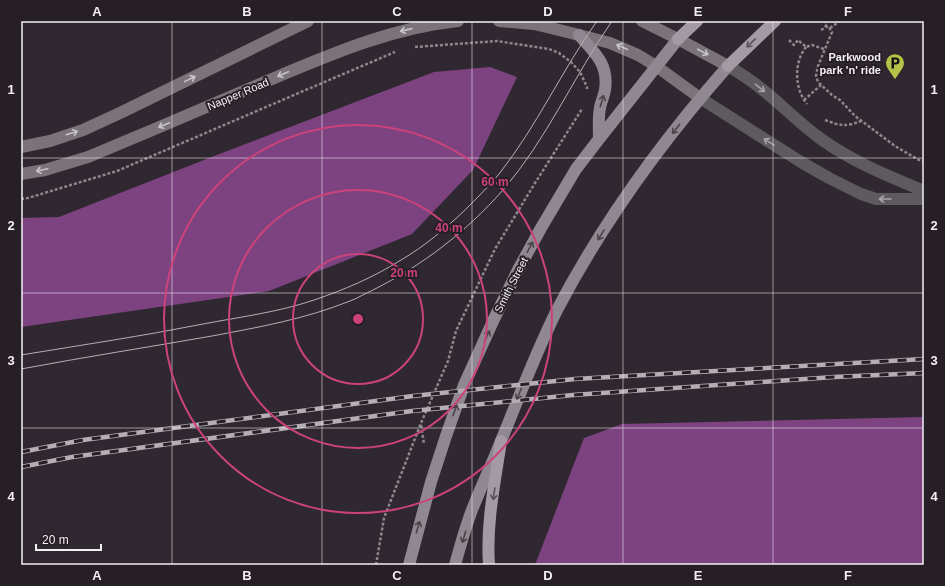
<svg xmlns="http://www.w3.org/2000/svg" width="945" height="586" font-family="Helvetica,sans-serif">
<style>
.forest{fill:#7d4380}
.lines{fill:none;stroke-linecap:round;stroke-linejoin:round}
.path{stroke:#8d878d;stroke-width:2.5;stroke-dasharray:3 2;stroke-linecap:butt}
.lane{stroke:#5e5a5e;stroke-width:12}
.secondary{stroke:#7a747a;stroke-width:12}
.primary{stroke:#908890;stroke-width:12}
.highway{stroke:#a39aa4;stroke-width:12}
.tram{stroke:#b5afb5;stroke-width:1}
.rail-casing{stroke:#b5afb5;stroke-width:4.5}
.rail{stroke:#261f26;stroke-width:3;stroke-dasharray:9;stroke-linecap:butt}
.oneway{stroke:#c9c4c9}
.oneway2{stroke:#585058}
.oneway3{stroke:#a9a4a9}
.oneway4{stroke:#4b444b}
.grid{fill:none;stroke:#f4eff4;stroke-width:1;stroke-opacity:0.55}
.ring{fill:none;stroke:#cc437a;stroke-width:2}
.labels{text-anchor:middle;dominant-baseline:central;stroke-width:4;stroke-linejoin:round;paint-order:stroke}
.poi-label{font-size:11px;font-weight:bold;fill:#f4eff4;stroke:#261f26;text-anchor:end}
.street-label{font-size:11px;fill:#f4eff4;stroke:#261f26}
.centre{fill:#cc437a;stroke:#261f26;stroke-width:2}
.ring-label{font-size:12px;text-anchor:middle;font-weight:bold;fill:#cc437a;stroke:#261f26;stroke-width:4;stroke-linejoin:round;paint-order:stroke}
.neatline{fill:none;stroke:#f4eff4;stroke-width:1.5}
.grid-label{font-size:13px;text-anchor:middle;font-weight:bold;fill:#f4eff4}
</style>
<rect width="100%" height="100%" fill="#302830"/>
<path class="forest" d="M 490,67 L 517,77 L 473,170 L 412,234 L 269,291 L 21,327 L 21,218 L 59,217 L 209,158 L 434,72 Z
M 924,417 L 924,565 L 535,565 L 584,438 L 622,424 Z"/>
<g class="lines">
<path class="path" d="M 825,27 L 827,24 L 825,21
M 830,28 L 840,21
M 821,30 L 828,26 L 832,32 L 818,66 L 816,76 L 818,82 L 832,95 L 840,100 L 855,116 L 895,146 L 917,159 L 924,162
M 789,40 L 794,45 L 798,40 L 806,47 L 812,45 L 824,49
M 415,47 L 497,41 L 549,49 L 559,53 L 571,62 L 580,72 L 587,87 L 587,89
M 806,47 C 794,62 794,88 807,104
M 804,100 L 821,85
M 825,120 C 841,126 845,127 861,121
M 21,199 L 28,198 L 117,171 L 301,92 L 395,52
M 421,425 L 424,444
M 376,565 L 384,518 L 421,423 L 448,361 L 456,331 L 495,249 L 535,183 L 582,109"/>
<path class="lane" d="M 728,66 C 740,73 752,81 763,90 C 783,106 800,124 821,139 C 853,162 888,176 924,191
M 700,98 L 801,162 L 829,178 L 861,194 L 876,199 L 924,199"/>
<path class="secondary" d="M 499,21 L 534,24 L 551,28 L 579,35 L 610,43 L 638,55 L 656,66 L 700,98
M 642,21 L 678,39 L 728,66
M 21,147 L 50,141 L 83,130 L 120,113 L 308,21
M 21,174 L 45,170 L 88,157 C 148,132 207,107 267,81 C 329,55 390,28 458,21"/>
<path class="primary" d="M 579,35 C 594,52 609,64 605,90 C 604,96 601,102 600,108 C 598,118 599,129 599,139
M 409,565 L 431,482 L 446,436 L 464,385 L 494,319 L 518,270 L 541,228 L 576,169 L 599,139 L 678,39
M 455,565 C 460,547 465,528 472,510 C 481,487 492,464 501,441 C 519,397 536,352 557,310 C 603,222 662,141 728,66"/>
<path class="highway" d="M 678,39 L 697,21
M 728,66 L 775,21
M 489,565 C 486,523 495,482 501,441"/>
<path class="tram" d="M 21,355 C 82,345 143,336 203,324 C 240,317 279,312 314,300 C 344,290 374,277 401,260 C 425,246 446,228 465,210 C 477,198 489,186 499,174 C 537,126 562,70 597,21
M 21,369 C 85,357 149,347 212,336 C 260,327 305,319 350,301 C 358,298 366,293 373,290 C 423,265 466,232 503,190 C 547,139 574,76 612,21"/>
<defs>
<path id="rail" d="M 21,452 L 83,440 L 413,396 L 575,379 L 924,359
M 21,467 L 72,457 L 412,411 L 573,395 L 834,377 L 924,373"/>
</defs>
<use href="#rail" class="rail-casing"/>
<use href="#rail" class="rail"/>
</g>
<defs><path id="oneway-shaft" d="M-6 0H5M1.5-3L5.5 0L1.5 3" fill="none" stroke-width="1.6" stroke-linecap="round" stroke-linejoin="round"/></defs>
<g class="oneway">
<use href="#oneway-shaft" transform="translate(406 30) rotate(167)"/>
<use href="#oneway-shaft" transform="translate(622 47) rotate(-156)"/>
<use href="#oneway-shaft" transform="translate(703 52) rotate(28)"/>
<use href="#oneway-shaft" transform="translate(283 74) rotate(157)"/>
<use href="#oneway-shaft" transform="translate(190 79) rotate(-26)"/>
<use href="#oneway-shaft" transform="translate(164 125) rotate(157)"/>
<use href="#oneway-shaft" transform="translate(72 133) rotate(-18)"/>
<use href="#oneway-shaft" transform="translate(42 170) rotate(168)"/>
</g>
<g class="oneway2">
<use href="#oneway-shaft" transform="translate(751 43) rotate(136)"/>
<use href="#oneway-shaft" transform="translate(494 494) rotate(98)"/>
</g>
<g class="oneway3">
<use href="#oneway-shaft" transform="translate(760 88) rotate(39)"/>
<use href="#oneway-shaft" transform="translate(769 142) rotate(-148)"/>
<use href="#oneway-shaft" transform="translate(885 199) rotate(-180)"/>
</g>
<g class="oneway4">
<use href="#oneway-shaft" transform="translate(602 101) rotate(-73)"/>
<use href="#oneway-shaft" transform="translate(676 129) rotate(128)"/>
<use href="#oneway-shaft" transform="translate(601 235) rotate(121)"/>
<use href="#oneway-shaft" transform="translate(530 247) rotate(-62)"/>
<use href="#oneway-shaft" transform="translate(487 336) rotate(-65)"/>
<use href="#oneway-shaft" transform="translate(519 394) rotate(113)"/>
<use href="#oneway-shaft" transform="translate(455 410) rotate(-70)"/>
<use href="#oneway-shaft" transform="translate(418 527) rotate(-74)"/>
<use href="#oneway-shaft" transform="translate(464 537) rotate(107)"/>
</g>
<path class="grid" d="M 172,21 L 172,565M 322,21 L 322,565M 472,21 L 472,565M 623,21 L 623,565M 773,21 L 773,565M 21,158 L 924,158M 21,293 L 924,293M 21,428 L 924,428"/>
<g class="ring">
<circle cx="358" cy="319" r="65"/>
<circle cx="358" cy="319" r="129"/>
<circle cx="358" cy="319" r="194"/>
</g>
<defs>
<symbol id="parking-pin" viewBox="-11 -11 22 30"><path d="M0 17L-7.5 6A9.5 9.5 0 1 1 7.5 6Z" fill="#b4c24a" stroke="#261f26"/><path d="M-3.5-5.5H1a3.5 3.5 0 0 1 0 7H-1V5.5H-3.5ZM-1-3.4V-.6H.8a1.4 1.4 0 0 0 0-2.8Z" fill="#111"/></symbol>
</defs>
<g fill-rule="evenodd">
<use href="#parking-pin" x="884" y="52" width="22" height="30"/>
</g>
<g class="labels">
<g class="poi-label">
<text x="881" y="57">Parkwood<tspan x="881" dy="13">park 'n' ride</tspan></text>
</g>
<g class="street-label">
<text transform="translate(238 94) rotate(-23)">Napper Road</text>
<text transform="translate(511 285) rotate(-63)">Smith Street</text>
</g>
</g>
<circle cx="358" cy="319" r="6" class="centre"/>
<g class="ring-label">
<text x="495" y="186">60 m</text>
<text x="449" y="232">40 m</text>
<text x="404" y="277">20 m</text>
</g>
<rect width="945" height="586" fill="none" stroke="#261f26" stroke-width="44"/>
<path d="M36 544v6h65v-6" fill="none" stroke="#f4eff4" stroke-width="2"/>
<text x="42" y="544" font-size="12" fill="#f4eff4" stroke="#261f26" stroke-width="3" paint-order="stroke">20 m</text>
<rect x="22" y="22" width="901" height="542" class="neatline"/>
<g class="grid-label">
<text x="97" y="16">A</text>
<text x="247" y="16">B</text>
<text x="397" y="16">C</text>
<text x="548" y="16">D</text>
<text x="698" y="16">E</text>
<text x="848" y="16">F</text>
<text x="11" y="94">1</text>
<text x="934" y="94">1</text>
<text x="11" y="230">2</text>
<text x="934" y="230">2</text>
<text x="11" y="365">3</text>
<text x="934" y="365">3</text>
<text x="11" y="501">4</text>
<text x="934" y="501">4</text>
<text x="97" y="580">A</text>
<text x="247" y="580">B</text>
<text x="397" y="580">C</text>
<text x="548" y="580">D</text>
<text x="698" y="580">E</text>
<text x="848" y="580">F</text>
</g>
</svg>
